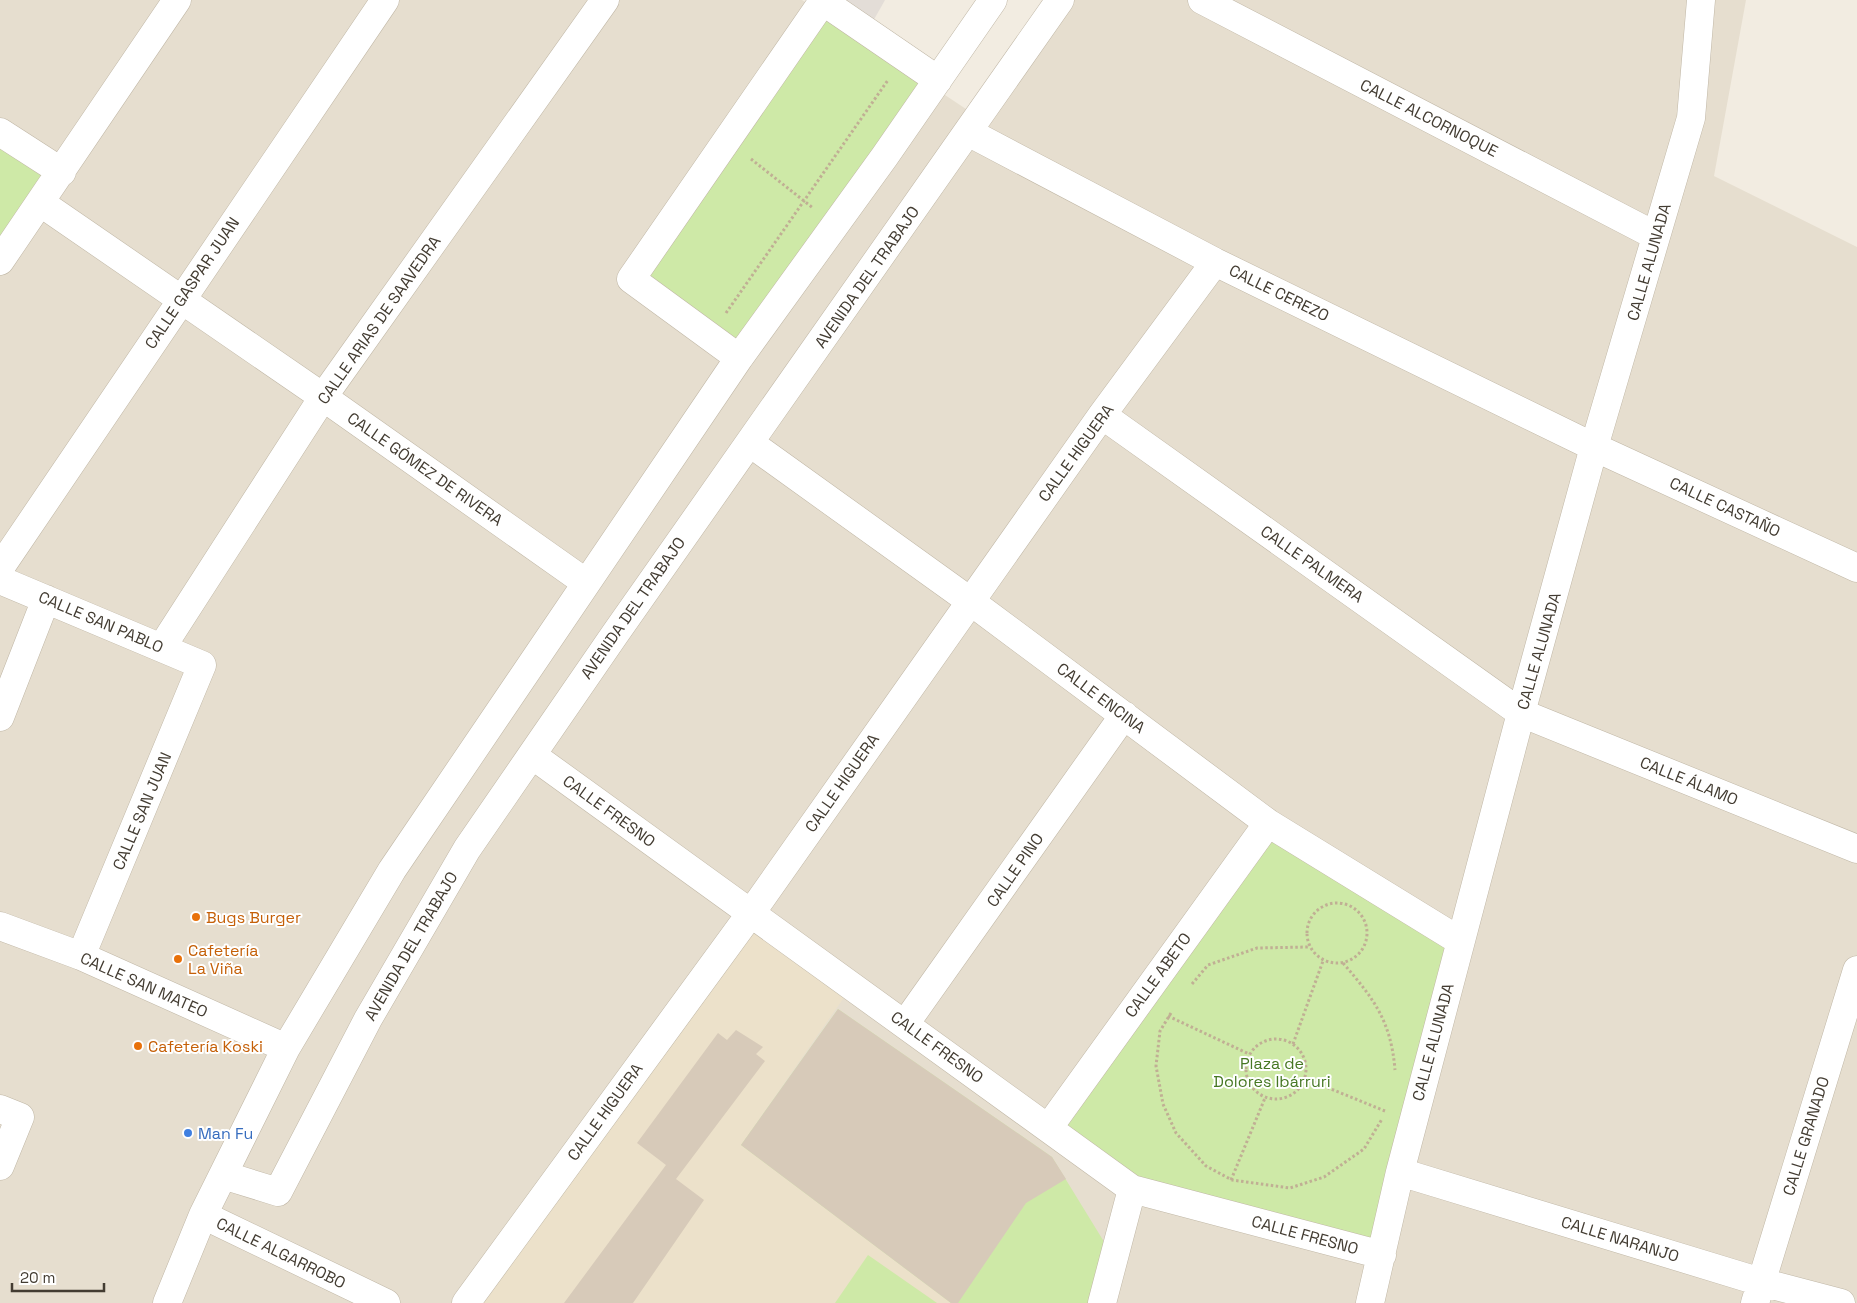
<svg xmlns="http://www.w3.org/2000/svg" width="1857" height="1303" font-family="'Space Grotesk',sans-serif">
<style>
.residential{fill:#e6decf}
.industrial{fill:#e3ddd7}
.education{fill:#ece1ca}
.green{fill:#cee9a7}
.building{fill:#d7cab9}
.lines{fill:none;stroke-linecap:round;stroke-linejoin:round}
.minor-casing{stroke:#c0b7a6;stroke-width:29}
.path{stroke:#c0af94;stroke-width:3;stroke-dasharray:2.5 2.5;stroke-linecap:butt}
.minor{stroke:#fff;stroke-width:28}
.food-dot{fill:#e8710a;stroke:#fff;stroke-width:2}
.shop-dot{fill:#3f7fe0;stroke:#fff;stroke-width:2}
.labels{text-anchor:middle;dominant-baseline:central;stroke-width:4;stroke-linejoin:round;paint-order:stroke}
.street-label{font-size:16px;fill:#433c32;stroke:#fff}
.food-label{font-size:16px;fill:#c56008;stroke:#fff;text-anchor:start}
.park-label{font-size:16px;fill:#467723;stroke:#fff}
.shop-label{font-size:16px;fill:#366cbe;stroke:#fff;text-anchor:start}
</style>
<rect width="100%" height="100%" fill="#f2ece1"/>
<path class="residential" d="M 0,0 L 802,0 L 972,113 L 1044,0 L 1746,0 L 1714,176 L 1857,247 L 1857,1303 L 0,1303 Z"/>
<path class="industrial" d="M 841,0 L 885,0 L 872,23 Z"/>
<path class="education" d="M 751,913 L 852,986 L 741,1145 L 951,1303 L 466,1303 Z"/>
<path class="green" d="M 823,1 L 938,80 L 739,358 L 631,279 Z
M 0,132 L 62,172 L 0,261 Z
M 1268,823 L 1460,941 L 1382,1255 L 1132,1189 L 1049,1127 Z
M 838,1009 L 1052,1157 L 1114,1258 L 1102,1303 L 951,1303 L 741,1145 Z
M 868,1255 L 937,1303 L 835,1303 Z"/>
<path class="building" d="M 838,1009 L 1052,1157 L 1066,1179 L 1026,1203 L 958,1303 L 951,1303 L 741,1145 Z
M 736,1030 L 763,1047 L 756,1054 L 765,1061 L 676,1179 L 704,1200 L 633,1303 L 564,1303 L 666,1165 L 637,1143 L 718,1033 L 727,1040 Z"/>
<g class="lines">
<defs>
<path id="minor" d="M 821,0 L 938,80
M 1202,0 L 1656,236
M 0,132 L 62,172
M 968,132 L 1215,262 L 1594,447 L 1857,568
M 41,203 L 323,397 L 585,582
M 0,261 L 177,0
M 739,358 L 631,279 L 823,1
M 1102,415 L 1521,713 L 1857,849
M 750,443 L 970,601 L 1268,823 L 1460,941
M 0,568 L 385,0
M 0,580 L 202,665 L 81,956
M 162,647 L 323,397 L 605,0
M 0,717 L 46,599
M 532,755 L 1132,1189 L 1382,1255
M 0,926 L 81,956 L 286,1048
M 905,1024 L 1124,715
M 0,1109 L 20,1117 L 0,1166
M 1049,1127 L 1268,823
M 1400,1172 L 1761,1282 L 1841,1303
M 223,1175 L 278,1192 L 368,1019 L 467,849 L 615,634 L 1060,0
M 203,1215 L 386,1303
M 167,1303 L 203,1215 L 286,1048 L 392,870 L 739,358 L 885,156 L 993,0
M 466,1303 L 751,913 L 1102,415 L 1215,262
M 1102,1303 L 1132,1189
M 1370,1303 L 1400,1172 L 1521,713 L 1594,447 L 1691,118 L 1701,0
M 1755,1303 L 1857,970"/>
</defs>
<use href="#minor" class="minor-casing"/>
<path class="path" d="M 751,159 L 813,208
M 726,313 L 888,80
M1307 933a30 30 0 1 1 60 0a30 30 0 1 1-60 0Z
M 1343,963 C 1374,999 1391,1021 1395,1070
M 1192,984 L 1208,965 L 1257,948 L 1309,947
M 1171,1013 L 1160,1031 L 1156,1066 L 1163,1104 L 1176,1133 L 1206,1166 L 1232,1180 L 1290,1188 L 1324,1177 L 1364,1149 L 1382,1119
M 1168,1016 L 1249,1054
M1246 1069a30 30 0 1 1 60 0a30 30 0 1 1-60 0Z
M 1293,1044 L 1323,961
M 1304,1078 L 1385,1111
M 1231,1180 L 1265,1098"/>
<use href="#minor" class="minor"/>
</g>
<g class="food-dot">
<circle cx="196" cy="917" r="5"/>
<circle cx="178" cy="959" r="5"/>
<circle cx="138" cy="1046" r="5"/>
</g>
<circle class="shop-dot" cx="188" cy="1133" r="5"/>
<g class="labels">
<g class="street-label">
<text transform="translate(1429 118) rotate(27)">CALLE ALCORNOQUE</text>
<text transform="translate(1649 262) rotate(-74)">CALLE ALUNADA</text>
<text transform="translate(867 277) rotate(-55)">AVENIDA DEL TRABAJO</text>
<text transform="translate(192 283) rotate(-56)">CALLE GASPAR JUAN</text>
<text transform="translate(1279 293) rotate(26)">CALLE CEREZO</text>
<text transform="translate(379 320) rotate(-55)">CALLE ARIAS DE SAAVEDRA</text>
<text transform="translate(1076 453) rotate(-54)">CALLE HIGUERA</text>
<text transform="translate(425 469) rotate(35)">CALLE GÓMEZ DE RIVERA</text>
<text transform="translate(1725 507) rotate(25)">CALLE CASTAÑO</text>
<text transform="translate(1312 564) rotate(35)">CALLE PALMERA</text>
<text transform="translate(633 608) rotate(-55)">AVENIDA DEL TRABAJO</text>
<text transform="translate(101 622) rotate(23)">CALLE SAN PABLO</text>
<text transform="translate(1539 651) rotate(-74)">CALLE ALUNADA</text>
<text transform="translate(1101 698) rotate(37)">CALLE ENCINA</text>
<text transform="translate(1689 781) rotate(22)">CALLE ÁLAMO</text>
<text transform="translate(842 783) rotate(-55)">CALLE HIGUERA</text>
<text transform="translate(142 811) rotate(-67)">CALLE SAN JUAN</text>
<text transform="translate(609 811) rotate(36)">CALLE FRESNO</text>
<text transform="translate(1015 870) rotate(-55)">CALLE PINO</text>
<text transform="translate(411 946) rotate(-60)">AVENIDA DEL TRABAJO</text>
<text transform="translate(1158 975) rotate(-54)">CALLE ABETO</text>
<text transform="translate(144 985) rotate(24)">CALLE SAN MATEO</text>
<text transform="translate(1433 1042) rotate(-75)">CALLE ALUNADA</text>
<text transform="translate(937 1047) rotate(36)">CALLE FRESNO</text>
<text transform="translate(605 1112) rotate(-54)">CALLE HIGUERA</text>
<text transform="translate(1806 1136) rotate(-73)">CALLE GRANADO</text>
<text transform="translate(1305 1235) rotate(15)">CALLE FRESNO</text>
<text transform="translate(1620 1239) rotate(17)">CALLE NARANJO</text>
<text transform="translate(281 1253) rotate(26)">CALLE ALGARROBO</text>
</g>
<g class="food-label">
<text x="206" y="917">Bugs Burger</text>
<text x="188" y="950">Cafetería<tspan x="188" dy="18">La Viña</tspan></text>
<text x="148" y="1046">Cafetería Koski</text>
</g>
<g class="park-label">
<text x="1272" y="1063">Plaza de<tspan x="1272" dy="18">Dolores Ibárruri</tspan></text>
</g>
<g class="shop-label">
<text x="198" y="1133">Man Fu</text>
</g>
</g>
<path d="M12 1283v8h92v-8" fill="none" stroke="#433c32" stroke-width="2.5"/>
<text x="20" y="1283" font-size="15" fill="#433c32" stroke="#ffffff" stroke-width="4" paint-order="stroke">20 m</text>
</svg>
